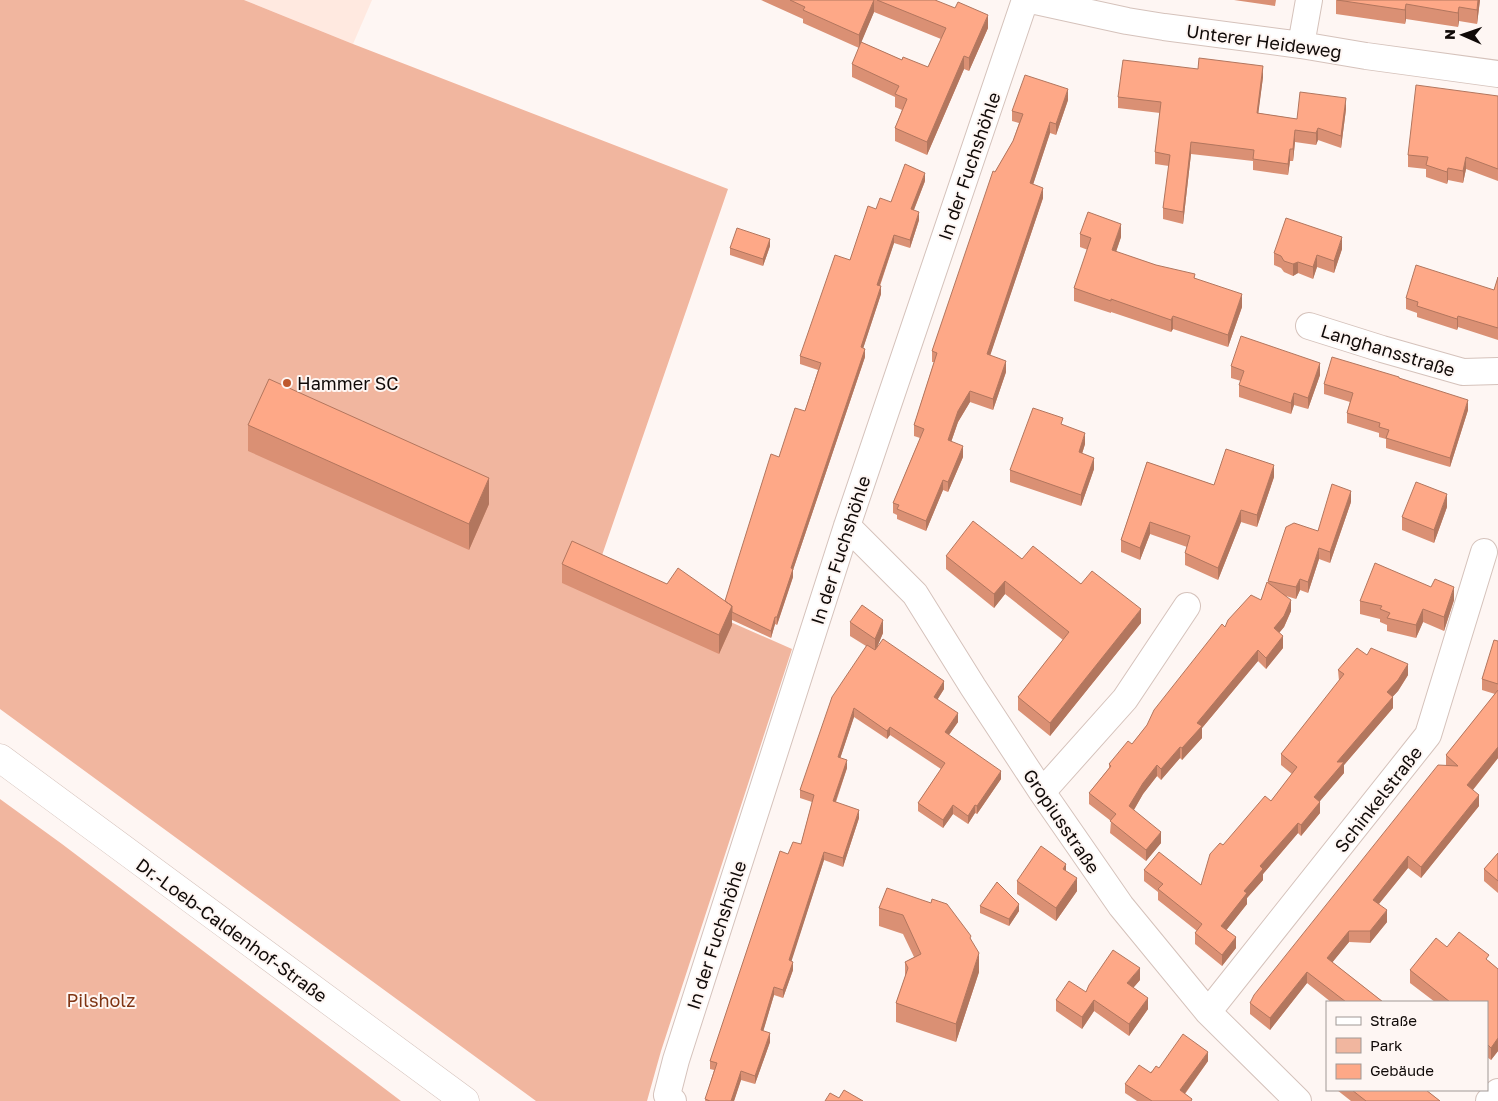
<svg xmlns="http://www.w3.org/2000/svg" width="1498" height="1101" font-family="'Golos Text',sans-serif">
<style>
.built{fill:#ffe9e0}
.green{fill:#f1b69f}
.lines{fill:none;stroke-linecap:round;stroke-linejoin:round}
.minor-casing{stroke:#d5c2bb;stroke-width:28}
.secondary-casing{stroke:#d5c2bb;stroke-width:29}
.minor{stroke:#fff;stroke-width:26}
.secondary{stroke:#fff;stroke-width:28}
.wall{fill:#da9074;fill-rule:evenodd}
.shaded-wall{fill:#b2765e}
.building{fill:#fea887;stroke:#b2765e}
.poi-dot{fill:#bf582d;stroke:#fef6f3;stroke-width:2}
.labels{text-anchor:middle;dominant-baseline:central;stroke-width:4;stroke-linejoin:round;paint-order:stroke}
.street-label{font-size:18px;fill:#100a08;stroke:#fef6f3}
.poi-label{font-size:18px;fill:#100a08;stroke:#fef6f3;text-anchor:start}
.park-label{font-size:18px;fill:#803514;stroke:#fef6f3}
</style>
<rect width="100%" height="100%" fill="#fef6f3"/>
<path class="built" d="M 244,0 L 372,0 L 353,44 Z"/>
<path class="green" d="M 0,0 L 244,0 L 353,44 L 728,189 L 599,564 L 792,649 L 661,1051 L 647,1101 L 536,1101 L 0,709 Z
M 0,799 L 62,844 L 401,1101 L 0,1101 Z"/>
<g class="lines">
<defs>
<path id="minor" d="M 1031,0 L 1127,21 L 1164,27 L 1301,45 L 1366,56 L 1498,74
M 1301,45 L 1309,0
M 1309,326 L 1382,349 L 1463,372 L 1498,371
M 847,526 L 915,594 L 973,687 L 1042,792 L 1121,906 L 1208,1012 L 1298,1101
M 1042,792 L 1125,699 L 1187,606
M 1208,1012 L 1428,735 L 1484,552
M 673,1101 L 667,1095 L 676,1060 L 847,526 L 1025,0
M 1489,1101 L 1498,1092"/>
<path id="secondary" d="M 0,758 L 465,1101"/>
</defs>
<use href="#minor" class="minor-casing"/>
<use href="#secondary" class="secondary-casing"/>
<use href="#minor" class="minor"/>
<use href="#secondary" class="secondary"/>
</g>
<path class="wall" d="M 761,0 L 935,0 L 988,28 L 969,71 L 964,69 L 927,155 L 895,141 L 895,128 L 902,110 L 895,107 L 895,97 L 852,77 L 852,64 L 859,48 L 812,27 L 803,23 L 803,19 ZM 874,12 L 941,39 L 928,67 L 902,60 L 861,42 Z
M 1234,0 L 1276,0 L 1275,6 Z
M 1336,0 L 1480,0 L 1477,24 L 1459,21 L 1458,27 L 1406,19 L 1405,24 L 1336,14 Z
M 1263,77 L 1258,113 L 1297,119 L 1346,109 L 1341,148 L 1318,140 L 1316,145 L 1295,142 L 1293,161 L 1290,161 L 1288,175 L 1253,170 L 1253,161 L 1191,154 L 1183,224 L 1163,219 L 1163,208 L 1169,166 L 1155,164 L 1155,152 L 1160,113 L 1118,108 L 1118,97 Z
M 1498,96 L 1498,181 L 1466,169 L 1463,183 L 1448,180 L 1447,184 L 1426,177 L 1426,169 L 1408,167 L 1408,155 Z
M 1068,100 L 1056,135 L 1050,133 L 1033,184 L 1043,198 L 990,355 L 1006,372 L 993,410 L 970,402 L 958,422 L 951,442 L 963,457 L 948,492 L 943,490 L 926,531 L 897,519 L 897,515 L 893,513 L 893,503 L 920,438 L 914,436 L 914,425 L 934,362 L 932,362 L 932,351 L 995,172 L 1013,141 L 1019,123 L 1012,121 L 1012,111 Z
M 925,181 L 914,210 L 919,220 L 910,248 L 894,243 L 880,286 L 881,294 L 863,348 L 865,357 L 793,570 L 793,577 L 777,625 L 775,624 L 771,638 L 732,620 L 732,625 L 719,654 L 562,583 L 562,564 L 667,584 L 725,601 L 779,457 L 805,411 L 818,370 L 800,364 L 800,356 L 876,209 L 891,202 Z
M 1080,234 L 1121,237 L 1116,252 L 1195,278 L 1242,307 L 1228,347 L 1173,329 L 1171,332 L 1111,312 L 1111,313 L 1074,301 L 1074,288 L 1088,250 L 1080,247 Z
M 770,246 L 763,266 L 730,255 L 730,248 Z
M 1342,249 L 1334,273 L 1317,267 L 1313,279 L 1298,273 L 1293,276 L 1284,272 L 1281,268 L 1274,265 L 1274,253 Z
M 1498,277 L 1498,340 L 1458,327 L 1457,330 L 1417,317 L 1417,313 L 1406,309 L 1406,298 L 1494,290 Z
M 1231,366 L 1320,375 L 1308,409 L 1294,405 L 1291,414 L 1239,397 L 1239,385 L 1241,381 L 1231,378 Z
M 1399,379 L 1468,410 L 1450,467 L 1386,448 L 1386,439 L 1379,437 L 1379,433 L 1347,423 L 1347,413 L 1350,402 L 1324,394 L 1324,384 Z
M 248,425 L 489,504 L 469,550 L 248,451 Z
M 1063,425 L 1085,444 L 1082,454 L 1094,469 L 1081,506 L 1010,482 L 1010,470 Z
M 1147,462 L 1214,485 L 1274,477 L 1257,527 L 1241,522 L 1218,580 L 1185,565 L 1185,553 L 1187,547 L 1150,534 L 1140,560 L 1121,552 L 1121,540 Z
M 1351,502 L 1330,563 L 1319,559 L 1308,593 L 1300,590 L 1296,599 L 1286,596 L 1291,611 L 1284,627 L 1279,633 L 1283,648 L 1266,669 L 1258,661 L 1202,728 L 1202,738 L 1182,760 L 1180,758 L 1161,780 L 1157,776 L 1143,794 L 1134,810 L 1161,843 L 1146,861 L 1110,833 L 1111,821 L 1089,804 L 1089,793 L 1109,768 L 1109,764 L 1132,744 L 1225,627 L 1261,600 L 1268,583 L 1268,581 L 1318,531 Z
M 1447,507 L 1434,543 L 1402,530 L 1402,517 Z
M 946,556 L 1022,559 L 1081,584 L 1141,623 L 1050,736 L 1018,710 L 1018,697 L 1063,640 L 1005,594 L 994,608 L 946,569 Z
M 1454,600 L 1444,631 L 1423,622 L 1416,638 L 1387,631 L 1387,625 L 1380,622 L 1380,619 L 1360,614 L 1360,601 Z
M 850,622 L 883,633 L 877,647 L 944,689 L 937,700 L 958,722 L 949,735 L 1001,779 L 977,814 L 975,813 L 968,824 L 953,814 L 943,828 L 918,811 L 918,803 L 941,769 L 890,735 L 887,739 L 854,717 L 840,758 L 847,768 L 836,802 L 859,818 L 843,867 L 824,860 L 791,961 L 793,970 L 783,998 L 774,995 L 763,1031 L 770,1042 L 755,1084 L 741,1080 L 734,1101 L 705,1101 L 714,1070 L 710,1069 L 710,1061 L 788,854 L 801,844 L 812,802 L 800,798 L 800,790 L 866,646 L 850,636 Z
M 1498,641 L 1498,758 L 1473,790 L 1479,806 L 1421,878 L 1408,868 L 1379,904 L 1387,922 L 1370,943 L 1349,942 L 1332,962 L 1383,1002 L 1331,1002 L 1307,983 L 1270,1030 L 1250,1014 L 1250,1003 L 1446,765 L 1446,755 L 1495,694 L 1482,690 L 1482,679 Z
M 1367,655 L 1408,675 L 1398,691 L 1392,697 L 1393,708 L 1344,765 L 1344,773 L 1319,802 L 1320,813 L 1301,836 L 1298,833 L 1263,874 L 1263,880 L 1247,898 L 1247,904 L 1226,930 L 1236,948 L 1222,966 L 1195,944 L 1195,933 L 1197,931 L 1158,900 L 1158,892 L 1144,881 L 1144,870 L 1201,885 L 1223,845 L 1271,801 L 1292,774 L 1281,765 L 1281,754 L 1339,681 L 1338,670 Z
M 1498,853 L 1498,893 L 1484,881 L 1484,869 Z
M 1066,871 L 1077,891 L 1056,921 L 1017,894 L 1017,881 Z
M 887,888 L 971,940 L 979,972 L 956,1042 L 896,1022 L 896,1003 L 905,977 L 905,962 L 914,957 L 903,934 L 879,926 L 879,908 Z
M 980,906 L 1019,911 L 1009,926 L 980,913 Z
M 1447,947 L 1489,961 L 1498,969 L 1498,1051 L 1491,1060 L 1487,1057 L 1487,1002 L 1435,1002 L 1410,983 L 1410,970 Z
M 1140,980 L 1133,988 L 1148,1009 L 1129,1036 L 1094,1011 L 1082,1029 L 1056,1011 L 1056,1000 L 1086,992 Z
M 1208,1061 L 1185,1094 L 1192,1101 L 1137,1101 L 1125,1093 L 1125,1084 L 1159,1068 Z
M 1337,1090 L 1426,1090 L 1440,1101 L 1351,1101 Z"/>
<path class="shaded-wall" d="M 874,0 L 874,12 L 859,48 L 859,35 Z
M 1478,0 L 1480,0 L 1477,24 L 1477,10 Z
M 1406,4 L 1406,19 L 1405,24 L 1405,10 Z
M 1459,7 L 1459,21 L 1458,27 L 1458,13 Z
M 988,15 L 988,28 L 969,71 L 969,58 Z
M 964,56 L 964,69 L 927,155 L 927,142 Z
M 1263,66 L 1263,77 L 1257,124 L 1257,113 Z
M 1068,89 L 1068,100 L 1056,135 L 1056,124 Z
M 1346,98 L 1346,109 L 1341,148 L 1341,136 Z
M 1050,122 L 1050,133 L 1030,194 L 1030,183 Z
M 1318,128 L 1318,140 L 1316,145 L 1316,133 Z
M 1295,130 L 1295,142 L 1293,161 L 1293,149 Z
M 1191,142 L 1191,154 L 1183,224 L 1183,212 Z
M 1290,149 L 1290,161 L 1288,175 L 1288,164 Z
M 1466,157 L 1466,169 L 1463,183 L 1463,171 Z
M 1448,168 L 1448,180 L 1447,184 L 1447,172 Z
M 925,173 L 925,181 L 911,217 L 911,209 Z
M 1043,188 L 1043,198 L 987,365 L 987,354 Z
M 919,212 L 919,220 L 910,248 L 910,240 Z
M 1121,224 L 1121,237 L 1112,263 L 1112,250 Z
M 894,235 L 894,243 L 877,293 L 877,285 Z
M 1342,237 L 1342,249 L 1334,273 L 1334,261 Z
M 770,239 L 770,246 L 763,266 L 763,259 Z
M 1317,255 L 1317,267 L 1313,279 L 1313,267 Z
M 1298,262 L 1298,273 L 1293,276 L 1293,264 Z
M 881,286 L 881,294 L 861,355 L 861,347 Z
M 1242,294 L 1242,307 L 1228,347 L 1228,335 Z
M 1173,316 L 1173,329 L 1171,332 L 1171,320 Z
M 1458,316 L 1458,327 L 1457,330 L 1457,319 Z
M 865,349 L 865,357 L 793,570 L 793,577 L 777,625 L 777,617 L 791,568 Z
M 1006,361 L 1006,372 L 993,410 L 993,399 Z
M 1320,363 L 1320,375 L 1308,409 L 1308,398 Z
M 970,391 L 970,402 L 958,422 L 948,451 L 948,440 L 958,411 Z
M 1294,393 L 1294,405 L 1291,414 L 1291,403 Z
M 1468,400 L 1468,410 L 1450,467 L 1450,458 Z
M 1085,433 L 1085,444 L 1079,463 L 1079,452 Z
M 963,446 L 963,457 L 948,492 L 948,482 Z
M 1094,458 L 1094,469 L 1081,506 L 1081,495 Z
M 1274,465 L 1274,477 L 1257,527 L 1257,515 Z
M 489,478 L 489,504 L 469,550 L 469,524 Z
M 943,480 L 943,490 L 926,531 L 926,521 Z
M 1351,491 L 1351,502 L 1330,563 L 1330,552 Z
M 1447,494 L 1447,507 L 1434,543 L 1434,530 Z
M 1241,510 L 1241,522 L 1218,580 L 1218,568 Z
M 1150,522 L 1150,534 L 1140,560 L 1140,548 Z
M 1319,548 L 1319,559 L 1308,593 L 1308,582 Z
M 1300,579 L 1300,590 L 1296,599 L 1296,587 Z
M 1005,581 L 1005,594 L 994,608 L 994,594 Z
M 1454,587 L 1454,600 L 1444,631 L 1444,617 Z
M 1291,600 L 1291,611 L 1284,627 L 1274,639 L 1274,628 Z
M 732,606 L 732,625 L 719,654 L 719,635 Z
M 1141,609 L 1141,623 L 1050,736 L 1050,723 Z
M 1423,609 L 1423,622 L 1416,638 L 1416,625 Z
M 775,617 L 775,624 L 771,638 L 771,631 Z
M 883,620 L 883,633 L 875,652 L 875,639 Z
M 1283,636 L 1283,648 L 1266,669 L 1266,658 Z
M 1258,650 L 1258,661 L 1202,728 L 1202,738 L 1182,760 L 1182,748 L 1197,723 Z
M 1408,664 L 1408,675 L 1398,691 L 1387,703 L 1387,692 Z
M 944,681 L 944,689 L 934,705 L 934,697 Z
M 1393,697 L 1393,708 L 1344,765 L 1344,773 L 1314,808 L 1314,797 L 1337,762 Z
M 854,708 L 854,717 L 838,765 L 838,757 Z
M 958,713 L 958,722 L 945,740 L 945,732 Z
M 890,727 L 890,735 L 887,739 L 887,731 Z
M 1180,747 L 1180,758 L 1161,780 L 1161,769 Z
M 1498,747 L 1498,758 L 1467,797 L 1467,785 Z
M 847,760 L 847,768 L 833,809 L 833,801 Z
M 1157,765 L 1157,776 L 1143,794 L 1129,818 L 1129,806 L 1143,783 Z
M 1001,771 L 1001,779 L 977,814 L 977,806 Z
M 1479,795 L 1479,806 L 1421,878 L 1421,867 Z
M 1320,802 L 1320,813 L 1301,836 L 1301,825 Z
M 953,805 L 953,814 L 943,828 L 943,820 Z
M 975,805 L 975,813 L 968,824 L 968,816 Z
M 859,810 L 859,818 L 843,867 L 843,858 Z
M 1298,823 L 1298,833 L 1263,874 L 1263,880 L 1247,898 L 1247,904 L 1221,937 L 1221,926 L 1260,866 Z
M 1161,832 L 1161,843 L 1146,861 L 1146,850 Z
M 824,852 L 824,860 L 789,969 L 789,960 Z
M 1408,856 L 1408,868 L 1373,911 L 1373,900 Z
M 1066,864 L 1066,877 L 1063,869 Z
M 1077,878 L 1077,891 L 1056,921 L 1056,908 Z
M 1019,904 L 1019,911 L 1009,926 L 1009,919 Z
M 1387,910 L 1387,922 L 1370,943 L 1370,931 Z
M 1349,931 L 1349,942 L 1327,969 L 1327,958 Z
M 1236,937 L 1236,948 L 1222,966 L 1222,955 Z
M 979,953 L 979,972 L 956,1042 L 956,1024 Z
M 793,962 L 793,970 L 783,998 L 783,990 Z
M 1140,968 L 1140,980 L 1127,995 L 1127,983 Z
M 1307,972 L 1307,983 L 1270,1030 L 1270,1018 Z
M 774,987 L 774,995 L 761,1039 L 761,1030 Z
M 1148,998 L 1148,1009 L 1129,1036 L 1129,1024 Z
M 1094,1000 L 1094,1011 L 1082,1029 L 1082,1017 Z
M 770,1033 L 770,1042 L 755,1084 L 755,1076 Z
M 1498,1038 L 1498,1051 L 1491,1060 L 1491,1048 Z
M 1208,1052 L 1208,1061 L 1180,1100 L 1180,1090 Z
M 741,1071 L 741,1080 L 734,1101 L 731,1101 Z"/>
<path class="building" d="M 790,0 L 874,0 L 859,35 L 803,10 L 805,7 Z
M 877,0 L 935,0 L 955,8 L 958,2 L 988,15 L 969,58 L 964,56 L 927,142 L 895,128 L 907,99 L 895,94 L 899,86 L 852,64 L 861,42 L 902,60 L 903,57 L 928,67 L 946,28 Z
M 1337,0 L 1478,0 L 1477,10 L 1459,7 L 1458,13 L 1406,4 L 1405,10 Z
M 1199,58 L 1263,66 L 1257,113 L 1297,119 L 1300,92 L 1346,98 L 1341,136 L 1318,128 L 1316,133 L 1295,130 L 1293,149 L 1290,149 L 1288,164 L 1253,159 L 1254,150 L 1191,142 L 1183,212 L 1163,208 L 1170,155 L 1155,152 L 1161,102 L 1118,97 L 1123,60 L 1198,69 Z
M 1025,75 L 1068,89 L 1056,124 L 1050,122 L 1030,183 L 1043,188 L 987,354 L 1006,361 L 993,399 L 970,391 L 958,411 L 948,440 L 963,446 L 948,482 L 943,480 L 926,521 L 897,509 L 899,505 L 893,503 L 924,429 L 914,425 L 937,353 L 932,351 L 993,171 L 995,172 L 1013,141 L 1023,114 L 1012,111 Z
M 1416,85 L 1498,96 L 1498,169 L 1466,157 L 1463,171 L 1448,168 L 1447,172 L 1426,165 L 1428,157 L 1408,155 Z
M 905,164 L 925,173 L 911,209 L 919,212 L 910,240 L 894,235 L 877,285 L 881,286 L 861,347 L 865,349 L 791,568 L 793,569 L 777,617 L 775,617 L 771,631 L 732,612 L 732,606 L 725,601 L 771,454 L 779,457 L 795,408 L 805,411 L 821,363 L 800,356 L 835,255 L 850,260 L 868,206 L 876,209 L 880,198 L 891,202 Z
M 1088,212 L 1121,224 L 1112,250 L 1156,265 L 1195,274 L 1194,278 L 1242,294 L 1228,335 L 1173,316 L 1171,320 L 1111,299 L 1111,301 L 1074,288 L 1091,238 L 1080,234 Z
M 1286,218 L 1342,237 L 1334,261 L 1317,255 L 1313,267 L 1298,262 L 1293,264 L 1284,261 L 1281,256 L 1274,253 Z
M 737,228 L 770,239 L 763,259 L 730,248 Z
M 1416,265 L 1494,290 L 1498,277 L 1498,328 L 1458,316 L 1457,319 L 1417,306 L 1418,302 L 1406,298 Z
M 1241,336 L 1320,363 L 1308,398 L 1294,393 L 1291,403 L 1239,385 L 1244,371 L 1231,366 Z
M 1332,357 L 1399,377 L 1399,378 L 1468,400 L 1450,458 L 1386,438 L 1389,430 L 1379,427 L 1380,423 L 1347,413 L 1353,393 L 1324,384 Z
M 269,379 L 489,478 L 469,524 L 248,425 Z
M 1033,408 L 1063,418 L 1061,424 L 1085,433 L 1079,452 L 1094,458 L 1081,495 L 1010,470 Z
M 1226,449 L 1274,465 L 1257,515 L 1241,510 L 1218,568 L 1185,553 L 1190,536 L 1150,522 L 1140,548 L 1121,540 L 1147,462 L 1214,485 Z
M 1416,482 L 1447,494 L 1434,530 L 1402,517 Z
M 1332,484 L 1351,491 L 1330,552 L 1319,548 L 1308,582 L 1300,579 L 1296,587 L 1268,581 L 1286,527 L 1294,523 L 1318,531 Z
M 973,521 L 1022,559 L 1033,546 L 1081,584 L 1092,571 L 1141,609 L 1050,723 L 1018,697 L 1069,632 L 1005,581 L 994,594 L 946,556 Z
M 572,541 L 667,584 L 678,568 L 732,606 L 719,635 L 562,564 Z
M 1375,563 L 1431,587 L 1435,579 L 1454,587 L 1444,617 L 1423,609 L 1416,625 L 1387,618 L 1390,613 L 1380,609 L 1382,606 L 1360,601 Z
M 1267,582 L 1291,600 L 1284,616 L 1274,628 L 1283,636 L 1266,658 L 1258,650 L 1197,723 L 1202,726 L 1182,748 L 1180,747 L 1161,769 L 1157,765 L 1143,783 L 1129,806 L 1161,832 L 1146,850 L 1110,821 L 1116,814 L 1089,793 L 1111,766 L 1109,764 L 1128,741 L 1132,744 L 1147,725 L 1154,710 L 1222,624 L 1225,627 L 1228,620 L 1251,595 L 1261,600 Z
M 862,605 L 883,620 L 875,639 L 850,622 Z
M 883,639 L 944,681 L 934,697 L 958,713 L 945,732 L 1001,771 L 977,806 L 975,805 L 968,816 L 953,805 L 943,820 L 918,803 L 945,763 L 890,727 L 887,731 L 854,708 L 838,757 L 847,760 L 833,801 L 859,810 L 843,858 L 824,852 L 789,960 L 793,962 L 783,990 L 774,987 L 761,1030 L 770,1033 L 755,1076 L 741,1071 L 731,1101 L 710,1101 L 705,1099 L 717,1063 L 710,1061 L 780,851 L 788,854 L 793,842 L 801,844 L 814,795 L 800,790 L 832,697 L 867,645 L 875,650 Z
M 1494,640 L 1498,641 L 1498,684 L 1482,679 Z
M 1357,648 L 1367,655 L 1371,648 L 1408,664 L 1398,680 L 1387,692 L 1393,697 L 1337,762 L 1344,762 L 1314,797 L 1320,802 L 1301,825 L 1298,823 L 1260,866 L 1263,869 L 1244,891 L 1247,893 L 1221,926 L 1236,937 L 1222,955 L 1195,933 L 1202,924 L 1158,889 L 1163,884 L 1144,870 L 1159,852 L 1201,885 L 1210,854 L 1220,843 L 1223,845 L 1265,796 L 1271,801 L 1297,767 L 1281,754 L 1344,674 L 1338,670 Z
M 1498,690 L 1498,747 L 1467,785 L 1479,795 L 1421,867 L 1408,856 L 1373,900 L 1387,910 L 1370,931 L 1349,931 L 1327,958 L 1383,1002 L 1346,1002 L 1307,972 L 1270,1018 L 1250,1003 L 1254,995 L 1438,765 L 1458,766 L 1446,755 Z
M 1041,846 L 1066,864 L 1063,869 L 1077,878 L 1056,908 L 1017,881 Z
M 1498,853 L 1498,881 L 1484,869 Z
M 997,882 L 1019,904 L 1009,919 L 980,906 Z
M 887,888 L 931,903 L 932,899 L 947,904 L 971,936 L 970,938 L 979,953 L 956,1024 L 896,1003 L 908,968 L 905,962 L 921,954 L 903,915 L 879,908 Z
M 1459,932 L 1489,955 L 1486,959 L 1498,969 L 1498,1038 L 1491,1048 L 1487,1044 L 1487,1002 L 1450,1002 L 1410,970 L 1436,938 L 1447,947 Z
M 1113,950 L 1140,968 L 1127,983 L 1148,998 L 1129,1024 L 1094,1000 L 1082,1017 L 1056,1000 L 1069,981 L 1086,992 L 1089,985 Z
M 1183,1034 L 1208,1052 L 1180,1090 L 1192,1099 L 1191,1101 L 1152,1101 L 1125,1084 L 1139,1065 L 1151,1073 L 1156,1066 L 1159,1068 Z
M 844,1090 L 863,1101 L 825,1101 L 830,1093 L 839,1098 Z
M 1352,1090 L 1426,1090 L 1440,1101 L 1366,1101 Z"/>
<circle class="poi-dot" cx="287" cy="383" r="5"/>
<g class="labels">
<g class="street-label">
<text transform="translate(1264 41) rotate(8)">Unterer Heideweg</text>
<text transform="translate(969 166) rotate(-71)">In der Fuchshöhle</text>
<text transform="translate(1388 350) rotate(17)">Langhansstraße</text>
<text transform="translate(840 550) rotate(-72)">In der Fuchshöhle</text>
<text transform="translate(1378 799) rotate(-52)">Schinkelstraße</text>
<text transform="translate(1062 821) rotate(56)">Gropiusstraße</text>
<text transform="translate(232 930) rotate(36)">Dr.-Loeb-Caldenhof-Straße</text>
<text transform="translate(716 935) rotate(-72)">In der Fuchshöhle</text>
</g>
<g class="poi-label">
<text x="297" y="383">Hammer SC</text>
</g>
<g class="park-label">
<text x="101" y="1000">Pilsholz</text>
</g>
</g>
<rect x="1326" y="1001" width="162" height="90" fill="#fef6f3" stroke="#9f9895"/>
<rect x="1336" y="1017" width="25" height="8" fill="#ffffff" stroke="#9f9895"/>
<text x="1370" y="1026" font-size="15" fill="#100a08">Straße</text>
<rect x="1336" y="1038" width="25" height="15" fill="#f1b69f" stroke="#9f9895"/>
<text x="1370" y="1051" font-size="15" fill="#100a08">Park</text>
<rect x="1336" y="1064" width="25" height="15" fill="#fea887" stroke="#9f9895"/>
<text x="1370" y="1076" font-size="15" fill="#100a08">Gebäude</text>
<g transform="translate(1463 35) rotate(272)" stroke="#fef6f3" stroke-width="4" paint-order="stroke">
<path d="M0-4L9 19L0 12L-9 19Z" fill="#100a08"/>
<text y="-8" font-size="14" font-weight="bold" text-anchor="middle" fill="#100a08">N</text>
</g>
</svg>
